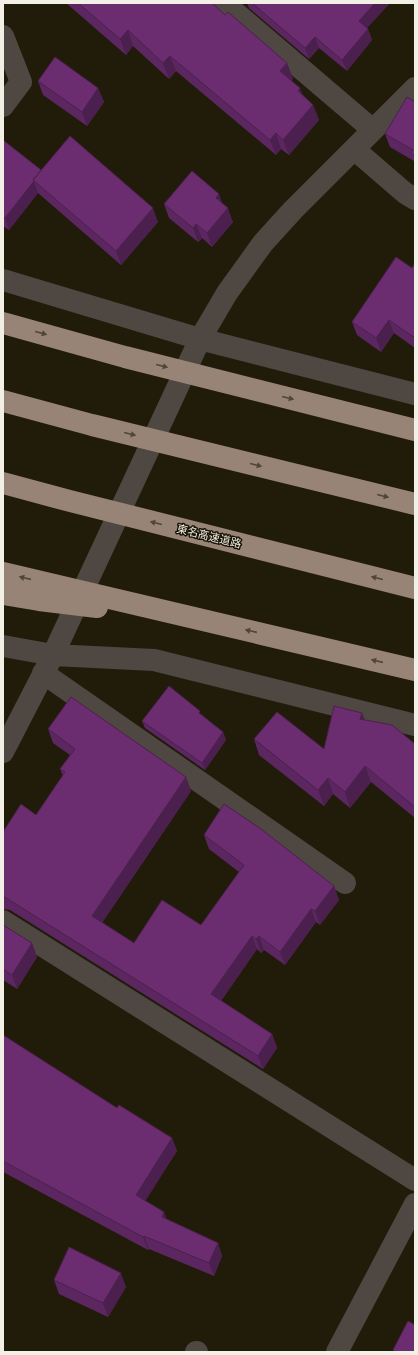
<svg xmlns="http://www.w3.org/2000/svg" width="418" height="1355" font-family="'Libre Baskerville','Noto Sans JP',serif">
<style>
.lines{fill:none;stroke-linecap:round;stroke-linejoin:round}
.minor{stroke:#4f4742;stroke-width:22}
.highway{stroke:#978477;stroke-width:22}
.wall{fill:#5c2760}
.shaded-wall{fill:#4b204e}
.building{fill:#6b2d70;stroke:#4b204e}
.oneway{fill:#514537}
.labels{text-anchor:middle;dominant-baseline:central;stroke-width:3;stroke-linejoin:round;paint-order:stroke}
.street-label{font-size:11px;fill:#f2efe4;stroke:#171203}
</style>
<rect width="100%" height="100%" fill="#211b0a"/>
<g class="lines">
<path class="minor" d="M 224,3 L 373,130
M 3,36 L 21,82 L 3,106
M 354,149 L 405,193 L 415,199
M 3,280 L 200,339 L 415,394
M 3,646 L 53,655 L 154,660 L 415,725
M 43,673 L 345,883
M 3,752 L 53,655 L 200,339 L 227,293 L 263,243 L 293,210 L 415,88
M 3,921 L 415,1180
M 196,1352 L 197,1352
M 337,1352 L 415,1204"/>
<path class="highway" d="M 3,323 L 125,357 L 415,430
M 3,401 L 92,425 L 415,504
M 3,483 L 70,501 L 415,588
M 3,573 L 415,670
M 3,594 L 39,600 L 97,607"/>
</g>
<path class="wall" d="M 66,3 L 212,3 L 293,78 L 291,81 L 303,95 L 313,105 L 319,120 L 289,155 L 281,149 L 276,155 L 176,71 L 169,79 L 133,46 L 126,55 Z
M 247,3 L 390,3 L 367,28 L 368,29 L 372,40 L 347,71 L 319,48 L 309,59 L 249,8 Z
M 38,81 L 98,88 L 104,102 L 87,126 L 43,95 Z
M 415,102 L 415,164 L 414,161 L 390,147 L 385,134 Z
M 3,140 L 41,170 L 158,222 L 121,265 L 38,193 L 9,230 L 3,226 Z
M 222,203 L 233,222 L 212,247 L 202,238 L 198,242 L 169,218 L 164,204 Z
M 415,263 L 415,348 L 394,333 L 381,352 L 357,335 L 352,322 L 412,268 Z
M 362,713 L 364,720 L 415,744 L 415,818 L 371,782 L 350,808 L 333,794 L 324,806 L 259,755 L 254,739 L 324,749 Z
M 201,714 L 223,732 L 226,740 L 205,770 L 145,728 L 142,721 Z
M 48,729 L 191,791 L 102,923 L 134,943 L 201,925 L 239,872 L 209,849 L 204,835 L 334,886 L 339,900 L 320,925 L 316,922 L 285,965 L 264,950 L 261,953 L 257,949 L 221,1001 L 272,1034 L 277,1048 L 263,1069 L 10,910 L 3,909 L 3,832 L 36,815 L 63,776 L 60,769 L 70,755 L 53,743 Z
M 3,925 L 32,943 L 37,957 L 17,989 L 3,980 Z
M 3,1035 L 117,1108 L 172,1138 L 177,1151 L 145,1200 L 167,1219 L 218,1243 L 222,1256 L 214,1276 L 149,1249 L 148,1250 L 3,1172 Z
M 54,1280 L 126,1287 L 108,1317 L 59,1294 Z"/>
<path class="shaded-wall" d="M 375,3 L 390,3 L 363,32 L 359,21 Z
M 368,29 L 372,40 L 347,71 L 342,60 Z
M 128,30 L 133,46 L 126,55 L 120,39 Z
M 315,37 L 319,48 L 309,59 L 305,48 Z
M 170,56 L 176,71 L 169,79 L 163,63 Z
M 287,63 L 293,78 L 286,87 L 280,71 Z
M 98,88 L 104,102 L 87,126 L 82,112 Z
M 300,88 L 306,104 L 298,91 Z
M 313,105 L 319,120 L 289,155 L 283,140 Z
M 276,133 L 281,149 L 276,155 L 270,140 Z
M 34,181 L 38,193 L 9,230 L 5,218 Z
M 219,194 L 224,208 L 216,198 Z
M 153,208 L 158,222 L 121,265 L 116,251 Z
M 228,208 L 233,222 L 212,247 L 207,233 Z
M 196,224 L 202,238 L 198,242 L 193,228 Z
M 389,320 L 394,333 L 381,352 L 376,338 Z
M 362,713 L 368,729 L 360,719 Z
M 223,732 L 226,740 L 205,770 L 202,763 Z
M 365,766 L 371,782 L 350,808 L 345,792 Z
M 186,777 L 191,791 L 97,930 L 92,916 Z
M 328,778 L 333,794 L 324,806 L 318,790 Z
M 334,886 L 339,900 L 320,925 L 315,911 Z
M 311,909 L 316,922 L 285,965 L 280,952 Z
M 252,936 L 257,949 L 216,1008 L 211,994 Z
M 259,936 L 264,950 L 261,953 L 256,939 Z
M 32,943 L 37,957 L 17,989 L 12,975 Z
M 272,1034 L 277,1048 L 263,1069 L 258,1056 Z
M 172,1138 L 177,1151 L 141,1208 L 136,1195 Z
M 164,1212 L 169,1225 L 162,1217 Z
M 144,1236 L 149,1249 L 148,1250 L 143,1237 Z
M 218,1243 L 222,1256 L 214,1276 L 209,1263 Z
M 121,1273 L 126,1287 L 108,1317 L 103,1303 Z"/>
<path class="building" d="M 78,3 L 212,3 L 225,15 L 228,12 L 287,63 L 280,71 L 300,88 L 298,91 L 313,105 L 283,140 L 276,133 L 270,140 L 170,56 L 163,63 L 128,30 L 120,39 Z
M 252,3 L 375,3 L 359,21 L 368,29 L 342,60 L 315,37 L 305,48 Z
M 55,57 L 98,88 L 82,112 L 38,81 Z
M 407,97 L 415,102 L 415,156 L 411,153 L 413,150 L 385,134 Z
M 70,136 L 153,208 L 116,251 L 33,180 Z
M 3,140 L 41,170 L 33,180 L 34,181 L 5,218 L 3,217 Z
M 192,171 L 219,194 L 216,198 L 228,208 L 207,233 L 196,224 L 193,228 L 164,204 Z
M 396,257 L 412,268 L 415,263 L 415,338 L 389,320 L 376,338 L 352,322 Z
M 169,686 L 200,711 L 199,713 L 223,732 L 202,763 L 142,721 Z
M 71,697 L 186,777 L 92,916 L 134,943 L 162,900 L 201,925 L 244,865 L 204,835 L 224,804 L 261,829 L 334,886 L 315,911 L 311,909 L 280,952 L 259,936 L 256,939 L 252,936 L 211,994 L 272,1034 L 258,1056 L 3,896 L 3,832 L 21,804 L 36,815 L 65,772 L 60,769 L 75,749 L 48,729 Z
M 334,706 L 362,713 L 360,719 L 392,725 L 415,744 L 415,807 L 365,766 L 345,792 L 328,778 L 318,790 L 254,739 L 277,712 L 324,749 Z
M 3,925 L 32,943 L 12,975 L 3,969 Z
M 3,1035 L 117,1108 L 119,1105 L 172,1138 L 136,1195 L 164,1212 L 162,1217 L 218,1243 L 209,1263 L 144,1236 L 143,1237 L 3,1161 Z
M 69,1247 L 121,1273 L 103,1303 L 54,1280 Z
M 408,1321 L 415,1325 L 415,1352 L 396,1352 L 393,1350 Z"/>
<defs><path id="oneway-solid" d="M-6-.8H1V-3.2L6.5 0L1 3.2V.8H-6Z"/></defs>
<g class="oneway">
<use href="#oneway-solid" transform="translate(41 333) rotate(15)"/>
<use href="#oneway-solid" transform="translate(162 366) rotate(14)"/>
<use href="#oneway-solid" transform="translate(288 398) rotate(14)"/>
<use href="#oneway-solid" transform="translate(130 434) rotate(14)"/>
<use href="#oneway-solid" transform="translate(256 465) rotate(14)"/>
<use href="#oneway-solid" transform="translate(383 496) rotate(14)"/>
<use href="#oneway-solid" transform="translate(156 523) rotate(-166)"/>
<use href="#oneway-solid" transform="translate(25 578) rotate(-167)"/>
<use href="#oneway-solid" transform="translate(377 578) rotate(-166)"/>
<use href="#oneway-solid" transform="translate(251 631) rotate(-167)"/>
<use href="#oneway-solid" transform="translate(377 661) rotate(-167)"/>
</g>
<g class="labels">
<g class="street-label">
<text transform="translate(209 536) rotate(14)">東名高速道路</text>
</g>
</g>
<rect width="418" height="1355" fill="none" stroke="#f2efe4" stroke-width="8"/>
</svg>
